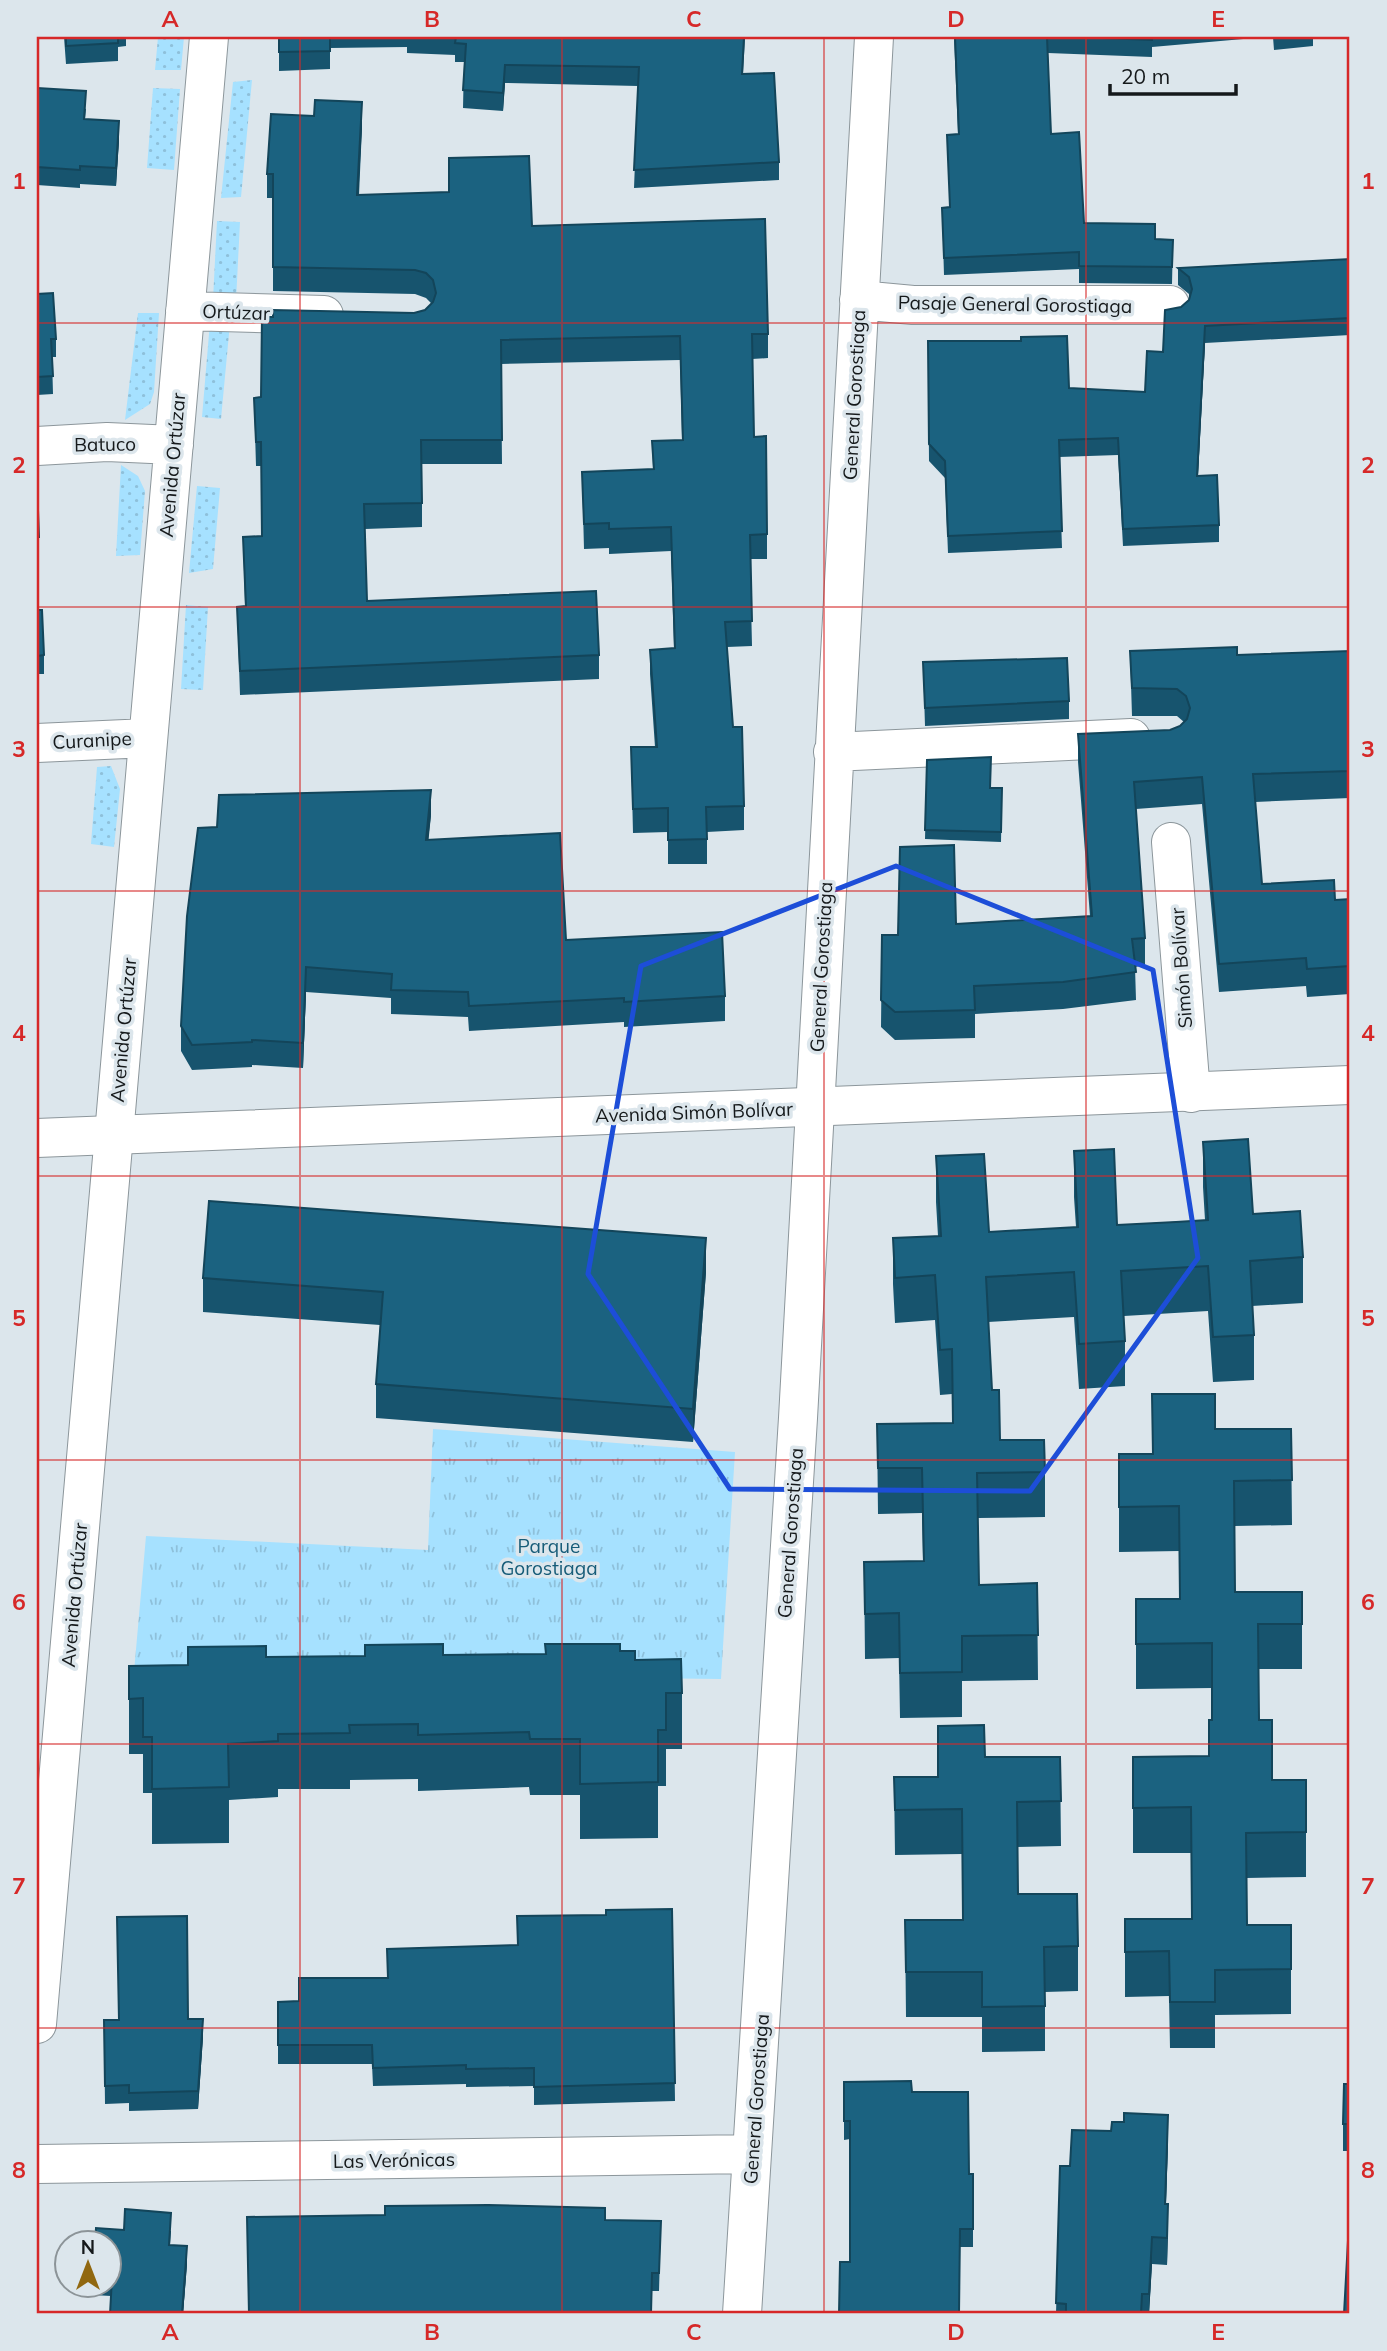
<svg xmlns="http://www.w3.org/2000/svg" width="1387" height="2351" font-family="Mulish,sans-serif">
<style>
.grass{fill:url(#grass-dots)}
.park{fill:url(#park-tufts)}
.lines{fill:none;stroke-linecap:round;stroke-linejoin:round}
.street-casing{stroke:#8c969b;stroke-width:40}
.secondary-casing{stroke:#8c969b;stroke-width:40}
.street{stroke:#fff;stroke-width:38}
.secondary{stroke:#fff;stroke-width:38}
.wall{fill:#17546e}
.shaded-wall{fill:#13455a}
.building{fill:#1b6280;stroke:#13455a;stroke-width:2}
.marked{fill:none;stroke:#1d4ed8;stroke-width:5;stroke-linejoin:round}
.grid{fill:none;stroke:#d62828;stroke-width:2;stroke-opacity:0.55}
.labels{text-anchor:middle;dominant-baseline:central;stroke-width:7;stroke-linejoin:round;paint-order:stroke}
.street-label{font-size:19px;fill:#15191b;stroke:#dce6ec}
.park-label{font-size:19px;fill:#175c78;stroke:#dce6ec}
.neatline{fill:none;stroke:#d62828;stroke-width:2.5}
.grid-label{font-size:23px;text-anchor:middle;font-weight:bold;fill:#d62828}
</style>
<defs>
<pattern id="grass-dots" width="8" height="8" patternUnits="userSpaceOnUse" patternTransform="scale(1.75)"><rect width="8" height="8" fill="#a6e1ff"/><path d="M2 2h.1M6 6h.1" fill="none" stroke="#8ec0da" stroke-width="1.8" stroke-linecap="round"/></pattern>
<pattern id="park-tufts" width="24" height="20" patternUnits="userSpaceOnUse" patternTransform="scale(1.75)"><rect width="24" height="20" fill="#a6e1ff"/><path d="M3 7l-1-3M5 7V3M7 7l1-3M15 17l-1-3M17 17v-4M19 17l1-3" fill="none" stroke="#8ec0da"/></pattern>
</defs>
<rect width="100%" height="100%" fill="#dce6ec"/>
<path class="grass" d="M 158,37 L 184,37 L 181,70 L 155,70 Z
M 252,80 L 241,197 L 221,198 L 233,82 Z
M 153,88 L 180,89 L 174,170 L 147,168 Z
M 217,221 L 240,222 L 236,301 L 213,300 Z
M 138,313 L 159,313 L 154,392 L 150,404 L 125,420 Z
M 210,322 L 230,323 L 221,419 L 202,417 Z
M 121,465 L 138,476 L 145,491 L 140,555 L 116,556 Z
M 197,486 L 220,488 L 213,569 L 189,573 Z
M 186,605 L 208,607 L 203,690 L 181,689 Z
M 111,766 L 120,789 L 114,847 L 91,844 L 97,767 Z"/>
<path class="park" d="M 433,1429 L 735,1452 L 721,1679 L 134,1672 L 146,1536 L 428,1550 Z"/>
<g class="lines">
<defs>
<path id="street" d="M 859,300 L 913,305 L 1170,305
M 185,311 L 324,315
M 37,446 L 107,442 L 174,445
M 37,743 L 148,738
M 833,752 L 1131,738
M 1171,842 L 1191,1093
M 37,2024 L 209,37
M 37,2164 L 752,2154
M 742,2314 L 798,1418 L 874,37"/>
<path id="secondary" d="M 37,1138 L 1350,1085"/>
</defs>
<use href="#street" class="street-casing"/>
<use href="#secondary" class="secondary-casing"/>
<use href="#street" class="street"/>
<use href="#secondary" class="secondary"/>
</g>
<path class="wall" d="M 64,37 L 126,37 L 126,46 L 118,47 L 118,61 L 66,64 Z
M 279,37 L 745,37 L 743,74 L 779,162 L 779,180 L 634,188 L 638,86 L 505,83 L 503,111 L 463,108 L 464,62 L 455,62 L 455,55 L 407,53 L 407,47 L 330,48 L 330,69 L 279,71 Z
M 954,37 L 1266,37 L 1152,47 L 1152,57 L 1048,53 L 1051,134 L 1084,223 L 1155,239 L 1173,240 L 1172,284 L 1079,283 L 1079,269 L 944,275 L 942,208 L 950,207 L 947,135 L 958,134 Z
M 1273,37 L 1320,37 L 1313,38 L 1313,46 L 1274,50 Z
M 37,88 L 86,109 L 85,119 L 119,140 L 116,186 L 80,184 L 80,188 L 37,185 Z
M 362,127 L 359,195 L 532,226 L 768,334 L 768,358 L 752,359 L 754,437 L 767,534 L 767,559 L 750,559 L 752,646 L 727,647 L 733,727 L 744,806 L 744,830 L 707,832 L 707,864 L 668,864 L 668,832 L 633,833 L 631,747 L 655,747 L 650,674 L 650,650 L 674,648 L 671,551 L 609,554 L 609,548 L 584,549 L 582,472 L 653,470 L 652,441 L 682,440 L 680,360 L 501,364 L 502,464 L 422,464 L 422,527 L 365,529 L 367,601 L 599,655 L 599,679 L 240,695 L 237,607 L 245,606 L 243,537 L 262,536 L 261,466 L 256,466 L 254,398 L 261,397 L 414,313 L 425,310 L 432,304 L 426,298 L 415,294 L 273,291 L 273,198 L 267,198 L 267,174 Z
M 1350,259 L 1350,335 L 1205,343 L 1198,476 L 1219,525 L 1219,542 L 1123,546 L 1118,455 L 1059,457 L 1062,548 L 948,553 L 945,478 L 929,461 L 928,341 L 1069,388 L 1145,392 L 1181,307 L 1189,300 L 1189,294 L 1178,285 L 1178,268 Z
M 37,294 L 56,339 L 56,357 L 52,357 L 53,394 L 37,395 Z
M 37,484 L 39,537 L 39,555 L 37,555 Z
M 37,610 L 44,655 L 44,674 L 37,674 Z
M 1130,651 L 1237,655 L 1350,651 L 1350,798 L 1255,802 L 1262,884 L 1335,900 L 1350,899 L 1350,994 L 1307,997 L 1306,986 L 1219,992 L 1202,804 L 1136,809 L 1145,938 L 1145,965 L 1135,967 L 1136,1000 L 1063,1009 L 975,1014 L 975,1038 L 895,1040 L 881,1027 L 882,935 L 898,935 L 956,924 L 1090,916 L 1078,762 L 1078,734 L 1170,730 L 1180,726 L 1184,722 L 1177,716 L 1132,716 Z
M 923,662 L 1069,701 L 1069,719 L 925,726 Z
M 927,760 L 991,788 L 1002,788 L 1001,842 L 925,839 Z
M 431,815 L 428,840 L 566,940 L 725,996 L 725,1021 L 624,1027 L 624,1022 L 469,1031 L 468,1017 L 391,1014 L 391,998 L 306,992 L 303,1068 L 252,1065 L 252,1067 L 192,1070 L 181,1051 L 181,1026 Z
M 1203,1142 L 1253,1214 L 1303,1257 L 1303,1303 L 1252,1306 L 1254,1335 L 1254,1380 L 1213,1382 L 1208,1311 L 1124,1316 L 1125,1341 L 1125,1386 L 1079,1389 L 1074,1317 L 988,1322 L 992,1390 L 1000,1440 L 1045,1472 L 1045,1517 L 978,1518 L 979,1585 L 1037,1583 L 1038,1680 L 962,1681 L 962,1717 L 900,1718 L 899,1658 L 865,1659 L 864,1562 L 923,1561 L 922,1513 L 878,1514 L 877,1424 L 952,1423 L 952,1394 L 940,1395 L 935,1320 L 895,1323 L 893,1284 L 893,1238 L 938,1236 L 936,1202 L 936,1156 L 989,1232 L 1076,1227 L 1074,1197 L 1074,1151 L 1117,1225 L 1205,1220 L 1203,1187 Z
M 706,1272 L 693,1442 L 376,1418 L 376,1384 L 380,1325 L 203,1312 L 203,1278 Z
M 1215,1429 L 1291,1429 L 1292,1525 L 1234,1526 L 1235,1592 L 1302,1592 L 1302,1669 L 1258,1669 L 1259,1720 L 1272,1780 L 1306,1780 L 1306,1877 L 1246,1878 L 1247,1925 L 1291,1925 L 1291,2014 L 1215,2015 L 1215,2048 L 1170,2048 L 1169,1996 L 1125,1997 L 1125,1919 L 1192,1919 L 1191,1853 L 1133,1853 L 1133,1757 L 1209,1756 L 1212,1720 L 1212,1688 L 1136,1689 L 1136,1599 L 1180,1599 L 1179,1551 L 1119,1552 L 1119,1454 L 1152,1454 Z
M 545,1644 L 620,1651 L 682,1693 L 682,1749 L 666,1749 L 666,1786 L 658,1786 L 658,1838 L 580,1839 L 580,1795 L 530,1795 L 529,1787 L 418,1791 L 418,1779 L 350,1780 L 350,1789 L 278,1789 L 278,1797 L 229,1800 L 229,1843 L 152,1844 L 152,1793 L 143,1793 L 143,1754 L 129,1754 L 129,1666 L 188,1665 L 188,1647 L 266,1657 L 545,1654 Z
M 985,1757 L 1060,1757 L 1061,1846 L 1017,1847 L 1018,1894 L 1078,1946 L 1078,1991 L 1045,1992 L 1045,2051 L 982,2052 L 982,2017 L 906,2017 L 905,1920 L 962,1920 L 962,1854 L 895,1855 L 894,1777 L 938,1777 Z
M 672,1909 L 675,2101 L 534,2105 L 534,2086 L 466,2087 L 466,2084 L 373,2086 L 372,2064 L 278,2064 L 278,2002 L 299,2001 L 517,1945 L 606,1915 Z
M 188,2019 L 203,2037 L 198,2109 L 129,2111 L 129,2103 L 105,2104 L 104,2020 Z
M 844,2082 L 912,2092 L 969,2174 L 973,2174 L 973,2247 L 960,2247 L 850,2139 L 844,2140 Z
M 1350,2084 L 1350,2151 L 1343,2151 L 1343,2124 Z
M 1168,2142 L 1166,2204 L 1168,2231 L 1167,2265 L 1152,2264 L 1149,2314 L 1056,2314 L 1060,2166 L 1070,2166 Z
M 605,2220 L 661,2221 L 659,2291 L 652,2291 L 651,2314 L 249,2314 Z
M 124,2230 L 171,2231 L 170,2245 L 187,2264 L 183,2314 L 110,2314 L 111,2296 L 93,2295 L 93,2285 L 108,2285 L 108,2243 Z"/>
<path class="shaded-wall" d="M 505,65 L 505,83 L 503,111 L 503,93 Z
M 362,102 L 362,127 L 357,219 L 357,195 Z
M 119,121 L 119,140 L 116,186 L 116,168 Z
M 1205,326 L 1205,343 L 1197,493 L 1197,476 Z
M 431,790 L 431,815 L 426,865 L 426,840 Z
M 306,967 L 306,992 L 303,1068 L 303,1043 Z
M 706,1238 L 706,1272 L 693,1442 L 693,1409 Z
M 203,2019 L 203,2037 L 198,2109 L 198,2091 Z
M 1168,2115 L 1168,2142 L 1165,2231 L 1165,2204 Z
M 1168,2204 L 1168,2231 L 1167,2265 L 1167,2238 Z
M 1152,2237 L 1152,2264 L 1149,2314 L 1149,2294 Z
M 187,2246 L 187,2264 L 183,2314 L 182,2314 Z"/>
<path class="building" d="M 66,37 L 118,37 L 118,43 L 66,46 Z
M 279,37 L 330,37 L 330,51 L 279,52 Z
M 445,37 L 744,37 L 742,74 L 774,73 L 779,162 L 634,170 L 639,67 L 505,65 L 503,93 L 463,90 L 466,44 L 455,43 L 456,37 Z
M 955,37 L 1047,37 L 1051,134 L 1079,132 L 1084,223 L 1155,224 L 1155,239 L 1173,240 L 1172,267 L 1079,266 L 1079,252 L 944,258 L 942,208 L 950,207 L 947,135 L 959,134 Z
M 1078,37 L 1152,37 L 1152,40 Z
M 37,88 L 86,91 L 84,119 L 119,121 L 116,168 L 80,166 L 80,170 L 37,167 Z
M 315,100 L 362,102 L 357,195 L 449,192 L 449,158 L 529,156 L 532,226 L 765,219 L 768,334 L 752,334 L 754,437 L 766,436 L 767,534 L 750,535 L 752,621 L 725,622 L 733,727 L 742,727 L 744,806 L 706,807 L 707,839 L 668,840 L 668,808 L 633,809 L 631,747 L 657,747 L 650,650 L 675,648 L 671,527 L 609,529 L 609,523 L 584,524 L 582,472 L 654,469 L 652,441 L 683,440 L 680,336 L 501,340 L 502,440 L 421,440 L 422,503 L 364,504 L 367,601 L 596,591 L 599,655 L 240,671 L 237,607 L 246,606 L 243,537 L 262,536 L 261,442 L 256,442 L 254,398 L 261,397 L 262,317 L 273,317 L 273,310 L 414,313 L 425,310 L 433,302 L 436,293 L 433,280 L 426,273 L 415,270 L 273,267 L 273,174 L 267,174 L 271,114 L 314,116 Z
M 1350,259 L 1350,318 L 1205,326 L 1197,476 L 1217,475 L 1219,525 L 1123,529 L 1118,438 L 1059,440 L 1062,531 L 948,536 L 945,461 L 929,444 L 928,341 L 1021,341 L 1021,337 L 1067,336 L 1069,388 L 1145,392 L 1147,351 L 1163,352 L 1165,310 L 1181,307 L 1189,300 L 1192,289 L 1189,277 L 1178,268 Z
M 53,293 L 56,339 L 51,339 L 53,376 L 37,377 L 37,294 Z
M 37,484 L 39,537 L 37,537 Z
M 37,610 L 42,610 L 44,655 L 37,656 Z
M 1237,647 L 1237,655 L 1350,651 L 1350,771 L 1253,774 L 1262,884 L 1334,880 L 1335,900 L 1350,899 L 1350,966 L 1307,969 L 1306,958 L 1219,964 L 1202,777 L 1134,782 L 1145,938 L 1132,939 L 1136,972 L 1063,982 L 974,986 L 975,1010 L 895,1012 L 881,1000 L 882,935 L 898,935 L 900,847 L 954,845 L 956,924 L 1092,916 L 1078,734 L 1170,730 L 1180,726 L 1187,719 L 1190,708 L 1186,696 L 1177,689 L 1132,688 L 1130,651 Z
M 1067,658 L 1069,701 L 925,708 L 923,662 Z
M 991,757 L 990,788 L 1002,788 L 1001,832 L 925,830 L 927,760 Z
M 431,790 L 426,840 L 560,833 L 566,940 L 722,932 L 725,996 L 624,1002 L 624,998 L 469,1006 L 468,992 L 391,990 L 392,974 L 306,967 L 303,1043 L 252,1040 L 252,1042 L 192,1045 L 181,1026 L 187,916 L 198,828 L 217,827 L 219,795 Z
M 1248,1139 L 1253,1214 L 1300,1211 L 1303,1257 L 1250,1261 L 1254,1335 L 1213,1337 L 1208,1266 L 1121,1271 L 1125,1341 L 1079,1344 L 1074,1272 L 986,1277 L 992,1390 L 999,1390 L 1000,1440 L 1044,1440 L 1045,1472 L 977,1473 L 979,1585 L 1037,1583 L 1038,1635 L 962,1636 L 962,1672 L 900,1673 L 899,1613 L 865,1614 L 864,1562 L 924,1561 L 922,1468 L 878,1468 L 877,1424 L 953,1423 L 952,1349 L 940,1350 L 935,1275 L 895,1278 L 893,1238 L 941,1236 L 936,1156 L 984,1154 L 989,1232 L 1078,1227 L 1074,1151 L 1114,1149 L 1117,1225 L 1176,1222 L 1208,1220 L 1203,1142 Z
M 209,1201 L 706,1238 L 693,1409 L 376,1384 L 383,1292 L 203,1278 Z
M 1152,1394 L 1215,1394 L 1215,1429 L 1291,1429 L 1292,1480 L 1234,1481 L 1235,1592 L 1302,1592 L 1302,1624 L 1258,1624 L 1259,1720 L 1272,1720 L 1272,1780 L 1306,1780 L 1306,1832 L 1246,1833 L 1247,1925 L 1291,1925 L 1291,1969 L 1215,1970 L 1215,2002 L 1170,2002 L 1169,1951 L 1125,1952 L 1125,1919 L 1192,1919 L 1191,1807 L 1133,1808 L 1133,1757 L 1209,1756 L 1209,1720 L 1212,1720 L 1212,1643 L 1136,1644 L 1136,1599 L 1180,1599 L 1179,1506 L 1119,1507 L 1119,1454 L 1153,1454 Z
M 443,1644 L 443,1655 L 546,1654 L 545,1644 L 620,1644 L 620,1651 L 635,1651 L 635,1660 L 681,1659 L 682,1693 L 666,1693 L 666,1730 L 658,1730 L 658,1782 L 580,1784 L 580,1739 L 530,1739 L 529,1732 L 418,1735 L 418,1724 L 349,1725 L 350,1733 L 278,1734 L 278,1741 L 228,1744 L 229,1787 L 152,1789 L 152,1737 L 143,1737 L 143,1698 L 129,1699 L 129,1666 L 188,1665 L 188,1647 L 266,1646 L 266,1657 L 365,1656 L 365,1645 Z
M 984,1725 L 985,1757 L 1060,1757 L 1061,1801 L 1017,1802 L 1018,1894 L 1077,1894 L 1078,1946 L 1044,1947 L 1045,2006 L 982,2007 L 982,1972 L 906,1972 L 905,1920 L 963,1920 L 962,1809 L 895,1810 L 894,1777 L 938,1777 L 938,1726 Z
M 672,1909 L 675,2083 L 534,2087 L 534,2068 L 466,2069 L 466,2065 L 373,2068 L 372,2045 L 278,2045 L 278,2002 L 299,2001 L 299,1978 L 388,1978 L 387,1949 L 518,1945 L 517,1916 L 606,1915 L 606,1910 Z
M 187,1916 L 188,2019 L 203,2019 L 198,2091 L 129,2093 L 129,2085 L 105,2086 L 104,2020 L 119,2020 L 117,1917 Z
M 911,2081 L 912,2092 L 968,2092 L 969,2174 L 973,2174 L 973,2229 L 960,2229 L 959,2314 L 839,2314 L 840,2262 L 850,2262 L 850,2121 L 844,2121 L 844,2082 Z
M 1344,2084 L 1350,2084 L 1350,2124 L 1343,2124 Z
M 1124,2113 L 1168,2115 L 1165,2204 L 1168,2204 L 1167,2238 L 1152,2237 L 1149,2294 L 1142,2294 L 1141,2314 L 1066,2314 L 1066,2304 L 1056,2303 L 1060,2166 L 1070,2166 L 1072,2130 L 1111,2131 L 1112,2122 L 1124,2122 Z
M 1350,2204 L 1350,2314 L 1344,2314 Z
M 488,2205 L 605,2208 L 605,2220 L 661,2221 L 659,2273 L 652,2273 L 651,2314 L 249,2314 L 247,2217 L 385,2215 L 385,2206 Z
M 125,2209 L 171,2213 L 169,2245 L 187,2246 L 182,2314 L 110,2314 L 112,2278 L 108,2278 L 108,2243 L 95,2243 L 96,2228 L 124,2230 Z"/>
<path class="marked" d="M 896,866 L 1153,970 L 1198,1258 L 1030,1491 L 730,1489 L 588,1274 L 641,966 Z"/>
<path class="grid" d="M 300,37 L 300,2314M 562,37 L 562,2314M 824,37 L 824,2314M 1086,37 L 1086,2314M 37,323 L 1350,323M 37,607 L 1350,607M 37,891 L 1350,891M 37,1176 L 1350,1176M 37,1460 L 1350,1460M 37,1744 L 1350,1744M 37,2028 L 1350,2028"/>
<g class="labels">
<g class="street-label">
<text transform="translate(1015 304) rotate(1)">Pasaje General Gorostiaga</text>
<text transform="translate(236 312) rotate(2)">Ortúzar</text>
<text transform="translate(854 395) rotate(-87)">General Gorostiaga</text>
<text transform="translate(105 444) rotate(-1)">Batuco</text>
<text transform="translate(172 465) rotate(-85)">Avenida Ortúzar</text>
<text transform="translate(92 740) rotate(-3)">Curanipe</text>
<text transform="translate(821 967) rotate(-87)">General Gorostiaga</text>
<text transform="translate(1181 968) rotate(-94)">Simón Bolívar</text>
<text transform="translate(123 1030) rotate(-85)">Avenida Ortúzar</text>
<text transform="translate(694 1112) rotate(-2)">Avenida Simón Bolívar</text>
<text transform="translate(790 1533) rotate(-86)">General Gorostiaga</text>
<text transform="translate(74 1595) rotate(-85)">Avenida Ortúzar</text>
<text transform="translate(756 2099) rotate(-86)">General Gorostiaga</text>
<text transform="translate(394 2160) rotate(-1)">Las Verónicas</text>
</g>
<g class="park-label">
<text x="549" y="1546">Parque<tspan x="549" dy="22">Gorostiaga</tspan></text>
</g>
</g>
<rect width="1387" height="2351" fill="none" stroke="#dce6ec" stroke-width="77"/>
<g transform="translate(88 2264)"><circle r="33" fill="#dce6ec" stroke="#8c9498" stroke-width="2"/>
<path d="M0-5L12 26L0 18L-12 26Z" fill="#916810"/>
<text y="-10" font-size="19" font-weight="bold" text-anchor="middle" fill="#15191b">N</text>
</g>
<path d="M1110 84v10h126v-10" fill="none" stroke="#15191b" stroke-width="3.5"/>
<text x="1121" y="84" font-size="21" fill="#15191b" stroke="#dce6ec" stroke-width="5" paint-order="stroke">20 m</text>
<rect x="38" y="38" width="1310" height="2274" class="neatline"/>
<g class="grid-label">
<text x="170" y="27">A</text>
<text x="432" y="27">B</text>
<text x="694" y="27">C</text>
<text x="956" y="27">D</text>
<text x="1218" y="27">E</text>
<text x="19" y="189">1</text>
<text x="1368" y="189">1</text>
<text x="19" y="473">2</text>
<text x="1368" y="473">2</text>
<text x="19" y="757">3</text>
<text x="1368" y="757">3</text>
<text x="19" y="1041">4</text>
<text x="1368" y="1041">4</text>
<text x="19" y="1326">5</text>
<text x="1368" y="1326">5</text>
<text x="19" y="1610">6</text>
<text x="1368" y="1610">6</text>
<text x="19" y="1894">7</text>
<text x="1368" y="1894">7</text>
<text x="19" y="2178">8</text>
<text x="1368" y="2178">8</text>
<text x="170" y="2340">A</text>
<text x="432" y="2340">B</text>
<text x="694" y="2340">C</text>
<text x="956" y="2340">D</text>
<text x="1218" y="2340">E</text>
</g>
</svg>
